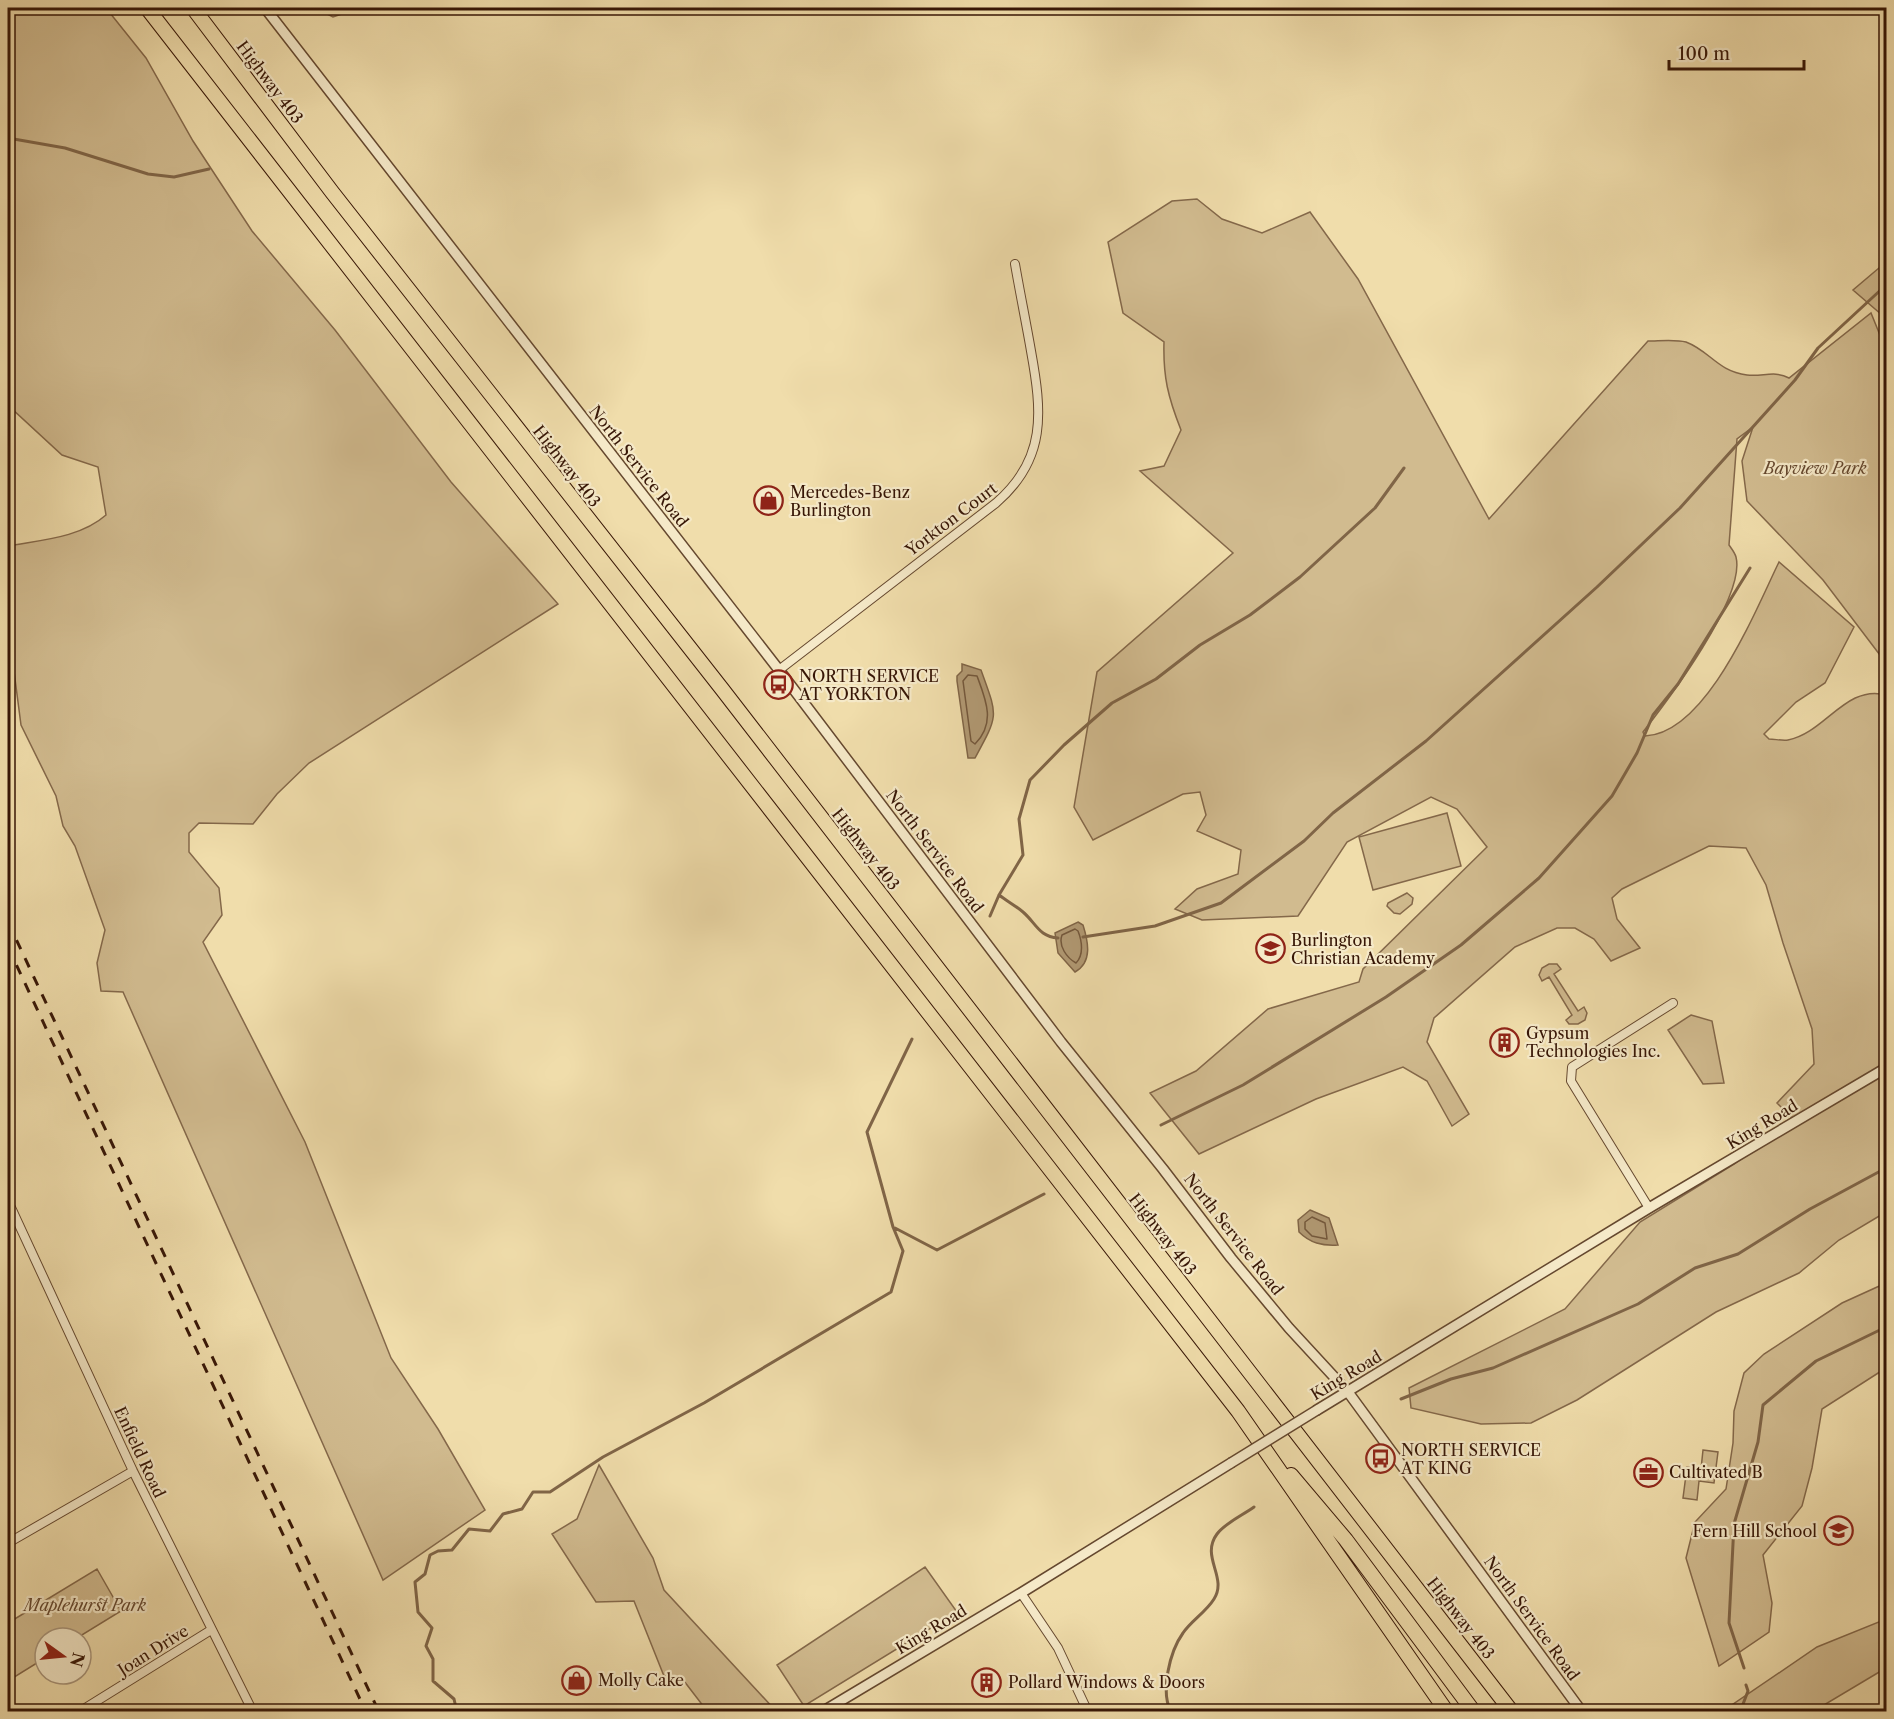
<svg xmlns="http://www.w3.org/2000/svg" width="1894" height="1719" font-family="'Libre Caslon Text',serif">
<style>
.green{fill:#d1bb8f;stroke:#84684a;stroke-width:1.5}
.water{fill:#b19973;stroke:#806547;stroke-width:1.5}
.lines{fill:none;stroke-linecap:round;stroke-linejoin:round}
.shore{stroke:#74583c;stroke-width:1.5}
.stream{stroke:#806547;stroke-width:3}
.minor-casing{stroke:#65482f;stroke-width:10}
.tertiary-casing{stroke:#65482f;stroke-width:12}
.motorway-casing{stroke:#371606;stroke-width:16}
.minor{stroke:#f5e9c8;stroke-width:8}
.tertiary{stroke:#f5e9c8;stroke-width:9}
.motorway{stroke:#f0ddab;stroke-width:14}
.rail{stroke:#371606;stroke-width:3;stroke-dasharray:10 10;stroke-linecap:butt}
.tertiary-bridge-casing{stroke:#65482f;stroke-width:12;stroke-linecap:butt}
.tertiary-bridge{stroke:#f5e9c8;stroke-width:9}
.labels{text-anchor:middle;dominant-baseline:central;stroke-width:4.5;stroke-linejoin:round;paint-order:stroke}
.street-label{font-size:16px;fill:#371606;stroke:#f5e9c8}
.park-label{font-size:16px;font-style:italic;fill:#65482f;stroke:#f5e9c8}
.poi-label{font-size:16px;fill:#371606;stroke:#f5e9c8;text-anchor:start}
</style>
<rect width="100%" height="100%" fill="#f0ddab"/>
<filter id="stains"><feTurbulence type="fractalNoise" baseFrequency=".00333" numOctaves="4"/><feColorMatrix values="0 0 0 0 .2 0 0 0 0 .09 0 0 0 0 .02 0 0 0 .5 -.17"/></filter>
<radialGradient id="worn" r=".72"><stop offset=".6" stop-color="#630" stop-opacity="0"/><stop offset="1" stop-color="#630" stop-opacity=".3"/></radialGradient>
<path class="green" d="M 8,8 L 106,8 L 146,58 L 193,141 L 252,231 L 335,330 L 451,482 L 558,604 L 309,763 L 277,794 L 253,824 L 199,823 L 189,833 L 189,852 L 219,888 L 222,915 L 203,942 L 305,1142 L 391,1358 L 438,1429 L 485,1510 L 383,1580 L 123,992 L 101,991 L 97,963 L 105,930 L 75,846 L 63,826 L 56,796 L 21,725 L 8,625 L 8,546 C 40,540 80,538 106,515 L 98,467 L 62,455 L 10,407 L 8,397 Z
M 315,8 L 360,8 L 333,17 Z
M 1197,199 L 1222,219 L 1262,233 L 1310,212 L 1358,279 L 1489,519 L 1648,341 C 1659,341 1675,339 1686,342 C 1710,351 1717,371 1747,375 C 1763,377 1774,370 1789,378 L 1871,313 L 1886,350 L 1886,663 L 1823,580 L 1747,501 L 1742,461 L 1753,427 L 1737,439 L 1729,545 C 1731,548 1735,553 1736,557 C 1746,597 1668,700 1643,732 L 1645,736 C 1707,733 1755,611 1779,562 L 1854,627 L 1825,683 L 1796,702 L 1764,734 L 1769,739 C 1775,739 1782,741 1788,740 C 1825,733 1846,684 1886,695 L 1886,1212 L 1839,1240 L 1799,1273 L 1716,1312 L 1577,1400 L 1531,1423 L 1481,1424 L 1411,1408 L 1409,1388 L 1565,1309 L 1640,1222 L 1734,1164 L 1795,1121 L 1777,1103 L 1814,1064 L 1812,1029 L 1783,943 L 1766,885 L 1746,848 L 1709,846 L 1622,889 L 1612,898 L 1617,919 L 1640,948 L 1611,961 L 1594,939 L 1575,928 L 1557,928 L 1515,947 L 1434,1018 L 1427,1042 L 1469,1114 L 1452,1126 L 1427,1081 L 1403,1067 L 1316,1099 L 1199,1154 L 1150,1093 L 1196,1071 L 1268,1009 L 1359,982 L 1363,969 L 1487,847 L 1457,809 L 1431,797 L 1347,842 L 1298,916 L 1202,920 L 1175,909 L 1197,889 L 1238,874 L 1241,850 L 1197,831 L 1206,815 L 1200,792 L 1183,794 L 1093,840 L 1074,807 L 1097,672 L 1233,553 L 1140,471 L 1164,466 L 1181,430 C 1168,397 1163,377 1164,342 L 1123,313 L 1108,242 L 1172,201 Z
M 1886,262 L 1886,314 L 1882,315 L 1853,290 Z
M 1447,813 L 1461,866 L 1373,890 L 1359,837 Z
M 1407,893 L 1413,898 L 1412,904 L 1400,914 L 1394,913 L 1387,906 L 1388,903 Z
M 1549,964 L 1557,964 L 1561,969 L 1554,974 L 1578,1011 L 1584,1007 L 1587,1013 L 1585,1020 L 1578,1024 L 1569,1024 L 1566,1020 L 1572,1015 L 1549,977 L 1542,981 L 1539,975 L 1542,968 Z
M 1691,1015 L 1712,1021 L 1724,1083 L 1703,1084 L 1668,1030 Z
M 1886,1283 L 1886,1368 L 1822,1409 L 1812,1468 L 1802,1506 L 1763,1555 L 1772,1603 L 1769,1632 L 1719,1666 L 1686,1558 L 1695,1522 L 1726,1489 L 1733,1443 L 1734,1411 L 1744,1373 L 1764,1354 L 1842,1303 Z
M 1703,1450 L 1718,1452 L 1714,1483 L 1699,1481 L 1697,1500 L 1683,1498 L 1687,1467 L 1701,1469 Z
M 599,1465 L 653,1558 L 664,1590 L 776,1711 L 707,1711 L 684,1681 L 664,1676 L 634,1601 L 596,1602 L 552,1534 L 577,1519 Z
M 925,1567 L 957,1612 L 804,1706 L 777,1665 Z
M 97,1569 L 121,1611 L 77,1638 L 45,1638 L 45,1658 L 8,1681 L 8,1623 Z
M 1886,1619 L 1886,1668 L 1814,1711 L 1723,1711 L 1817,1647 Z"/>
<path class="water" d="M 962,664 L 981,670 C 998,717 999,714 975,758 L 968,758 L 957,681 L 957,676 L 962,671 Z
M 1078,922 L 1083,925 C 1088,941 1093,962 1075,972 L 1058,953 L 1055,933 Z
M 1310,1210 L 1329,1218 L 1338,1245 C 1322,1246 1310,1243 1299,1232 L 1298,1220 Z"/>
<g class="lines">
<path class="shore" d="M 968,675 L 977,676 C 986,700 996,723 975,744 L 971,741 L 963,681 Z
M 1075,929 L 1078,931 C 1082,941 1084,955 1076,963 C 1067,958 1058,946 1062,935 Z
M 1312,1217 L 1325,1223 L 1327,1239 L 1312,1236 L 1305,1229 L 1305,1222 Z"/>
<path class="stream" d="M 294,11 L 295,8
M 8,138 L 65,148 L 148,174 L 174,177 L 209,169
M 999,895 C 1007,901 1016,906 1023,912 C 1036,923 1039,937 1058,938
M 990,916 L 999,895 L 1023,855 L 1019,819 L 1030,780 L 1064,745 L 1112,703 L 1156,679 L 1200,645 L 1250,615 L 1300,577 L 1375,508 L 1404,468
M 1083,937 L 1155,926 L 1221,903 L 1304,841 L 1333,813 L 1426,741 L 1597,587 L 1680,508 L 1795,380 L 1818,348 L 1886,285
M 1161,1125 L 1243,1085 L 1386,997 L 1461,945 L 1539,878 L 1612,796 L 1637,753 L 1653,715 L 1678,684 L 1750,568
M 895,1228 L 937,1250 L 1044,1194
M 1401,1399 L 1451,1379 L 1493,1368 L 1638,1304 L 1695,1268 L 1738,1254 L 1810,1209 L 1886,1168
M 1744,1668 L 1729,1623 L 1734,1524 L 1758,1442 L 1763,1405 L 1816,1361 L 1886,1327
M 457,1712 L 454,1699 L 433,1681 L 433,1659 L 426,1646 L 432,1628 L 418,1612 L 415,1582 L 425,1574 L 430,1555 L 438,1551 L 452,1550 L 469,1529 L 490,1531 L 503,1514 L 522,1509 L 533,1492 L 550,1492 L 603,1457 L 704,1403 L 891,1292 L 903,1251 L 893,1227 L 867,1132 L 912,1039
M 1171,1712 C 1160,1691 1170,1651 1183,1633 C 1191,1621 1206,1612 1214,1599 C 1228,1577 1200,1557 1217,1534 C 1225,1523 1243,1515 1254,1507
M 1740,1712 L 1748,1691 L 1746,1685"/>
<defs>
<path id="minor" d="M 779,670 L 996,503 C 1047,459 1042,412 1031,351 C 1026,322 1020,293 1015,264
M 8,1201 L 133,1471 L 253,1712
M 1649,1208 L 1571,1081 L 1572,1067 L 1673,1003
M 8,1543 L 133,1471
M 1021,1593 L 1058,1648 L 1088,1712
M 79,1712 L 211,1630"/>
<path id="tertiary" d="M 265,8 L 779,670 L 1061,1042 L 1163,1169 L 1231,1258 L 1289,1328 L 1348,1392 L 1582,1712
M 1317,1410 L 1649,1208 L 1886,1068
M 822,1712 L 1021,1593 L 1231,1463"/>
<path id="motorway" d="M 147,8 L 1238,1411 L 1447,1712
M 193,8 L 332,192 L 722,689 L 1512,1712
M 1291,1475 L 1346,1540 L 1474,1712"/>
</defs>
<use href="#minor" class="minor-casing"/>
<use href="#tertiary" class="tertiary-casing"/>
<use href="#motorway" class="motorway-casing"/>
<use href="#minor" class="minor"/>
<use href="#tertiary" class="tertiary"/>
<use href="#motorway" class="motorway"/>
<path class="rail" d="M 8,922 L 379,1712
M 8,947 L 366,1712"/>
<defs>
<path id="tertiary-bridge" d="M 1231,1463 L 1317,1410"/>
</defs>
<use href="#tertiary-bridge" class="tertiary-bridge-casing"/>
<use href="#tertiary-bridge" class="tertiary-bridge"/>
</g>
<defs>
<symbol id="shop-ring" viewBox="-11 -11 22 22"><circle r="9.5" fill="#f5e9c8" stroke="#8f2418" stroke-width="1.5"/><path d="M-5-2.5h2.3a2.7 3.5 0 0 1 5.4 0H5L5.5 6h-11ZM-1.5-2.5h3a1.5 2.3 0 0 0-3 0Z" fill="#8f2418"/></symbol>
<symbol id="bus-ring" viewBox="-11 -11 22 22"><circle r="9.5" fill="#f5e9c8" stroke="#8f2418" stroke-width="1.5"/><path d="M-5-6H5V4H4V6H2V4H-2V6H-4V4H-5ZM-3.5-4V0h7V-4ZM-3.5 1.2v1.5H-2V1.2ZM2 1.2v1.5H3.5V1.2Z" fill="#8f2418"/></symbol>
<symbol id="school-ring" viewBox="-11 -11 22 22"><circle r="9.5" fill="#f5e9c8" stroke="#8f2418" stroke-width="1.5"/><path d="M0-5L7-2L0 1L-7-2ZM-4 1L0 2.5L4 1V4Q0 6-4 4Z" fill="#8f2418"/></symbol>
<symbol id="building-ring" viewBox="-11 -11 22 22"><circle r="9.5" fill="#f5e9c8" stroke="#8f2418" stroke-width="1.5"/><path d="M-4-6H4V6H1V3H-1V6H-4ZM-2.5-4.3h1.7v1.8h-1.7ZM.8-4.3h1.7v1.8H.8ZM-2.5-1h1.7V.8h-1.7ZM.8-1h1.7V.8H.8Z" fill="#8f2418"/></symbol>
<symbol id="office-ring" viewBox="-11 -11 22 22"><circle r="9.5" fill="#f5e9c8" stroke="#8f2418" stroke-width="1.5"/><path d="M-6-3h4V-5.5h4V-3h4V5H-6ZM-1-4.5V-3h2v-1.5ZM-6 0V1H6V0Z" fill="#8f2418"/></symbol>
</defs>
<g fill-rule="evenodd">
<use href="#shop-ring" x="752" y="484" width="33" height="33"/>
<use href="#bus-ring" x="762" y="668" width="33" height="33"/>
<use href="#school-ring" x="1254" y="932" width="33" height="33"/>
<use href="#building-ring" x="1488" y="1026" width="33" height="33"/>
<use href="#bus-ring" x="1364" y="1442" width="33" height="33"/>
<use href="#office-ring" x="1632" y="1456" width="33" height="33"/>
<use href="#school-ring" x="1822" y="1514" width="33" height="33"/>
<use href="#shop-ring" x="560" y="1664" width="33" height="33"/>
<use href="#building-ring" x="970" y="1666" width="33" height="33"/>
</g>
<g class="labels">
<g class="street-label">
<text transform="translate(270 82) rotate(53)">Highway 403</text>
<text transform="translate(567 466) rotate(52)">Highway 403</text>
<text transform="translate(639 466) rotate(52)">North Service Road</text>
<text transform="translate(951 519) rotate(-37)">Yorkton Court</text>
<text transform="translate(866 849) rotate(52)">Highway 403</text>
<text transform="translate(935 851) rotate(53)">North Service Road</text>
<text transform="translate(1762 1124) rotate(-31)">King Road</text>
<text transform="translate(1163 1234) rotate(52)">Highway 403</text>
<text transform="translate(1234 1234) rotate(52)">North Service Road</text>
<text transform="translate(1346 1375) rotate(-31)">King Road</text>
<text transform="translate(140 1452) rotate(65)">Enfield Road</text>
<text transform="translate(1461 1618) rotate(52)">Highway 403</text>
<text transform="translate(1532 1618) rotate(54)">North Service Road</text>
<text transform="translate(931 1629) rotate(-31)">King Road</text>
<text transform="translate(153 1650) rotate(-32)">Joan Drive</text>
</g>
<g class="park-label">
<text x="1815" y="468">Bayview Park</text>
<text x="85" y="1605">Maplehurst Park</text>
</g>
<g class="poi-label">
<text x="790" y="492">Mercedes-Benz<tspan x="790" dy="18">Burlington</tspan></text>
<text x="799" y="676">NORTH SERVICE<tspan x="799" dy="18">AT YORKTON</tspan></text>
<text x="1291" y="940">Burlington<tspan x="1291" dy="18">Christian Academy</tspan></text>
<text x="1526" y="1033">Gypsum<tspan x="1526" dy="18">Technologies Inc.</tspan></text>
<text x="1401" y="1450">NORTH SERVICE<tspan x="1401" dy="18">AT KING</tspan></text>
<text x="1669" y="1472">Cultivated B</text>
<text x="1817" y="1531" text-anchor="end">Fern Hill School</text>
<text x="598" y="1680">Molly Cake</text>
<text x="1008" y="1682">Pollard Windows &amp; Doors</text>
</g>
</g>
<rect width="1894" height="1719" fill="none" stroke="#f0ddab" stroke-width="30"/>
<rect x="9" y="9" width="1876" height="1701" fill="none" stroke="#371606" stroke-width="3"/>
<rect x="15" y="15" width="1864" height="1689" fill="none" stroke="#371606" stroke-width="1.5"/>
<g transform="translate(63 1656) rotate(105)"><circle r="28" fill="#f5e9c8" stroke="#a9957a" stroke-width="1.5"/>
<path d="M0-4.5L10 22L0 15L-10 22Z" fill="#8f2418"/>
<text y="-9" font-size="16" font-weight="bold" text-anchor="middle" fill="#371606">N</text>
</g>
<path d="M1669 60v9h135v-9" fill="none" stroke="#371606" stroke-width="3"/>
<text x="1678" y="60" font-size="18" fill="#371606" stroke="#f5e9c8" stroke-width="4.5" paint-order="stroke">100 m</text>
<rect width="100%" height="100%" filter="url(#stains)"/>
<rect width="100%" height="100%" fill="url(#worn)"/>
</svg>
